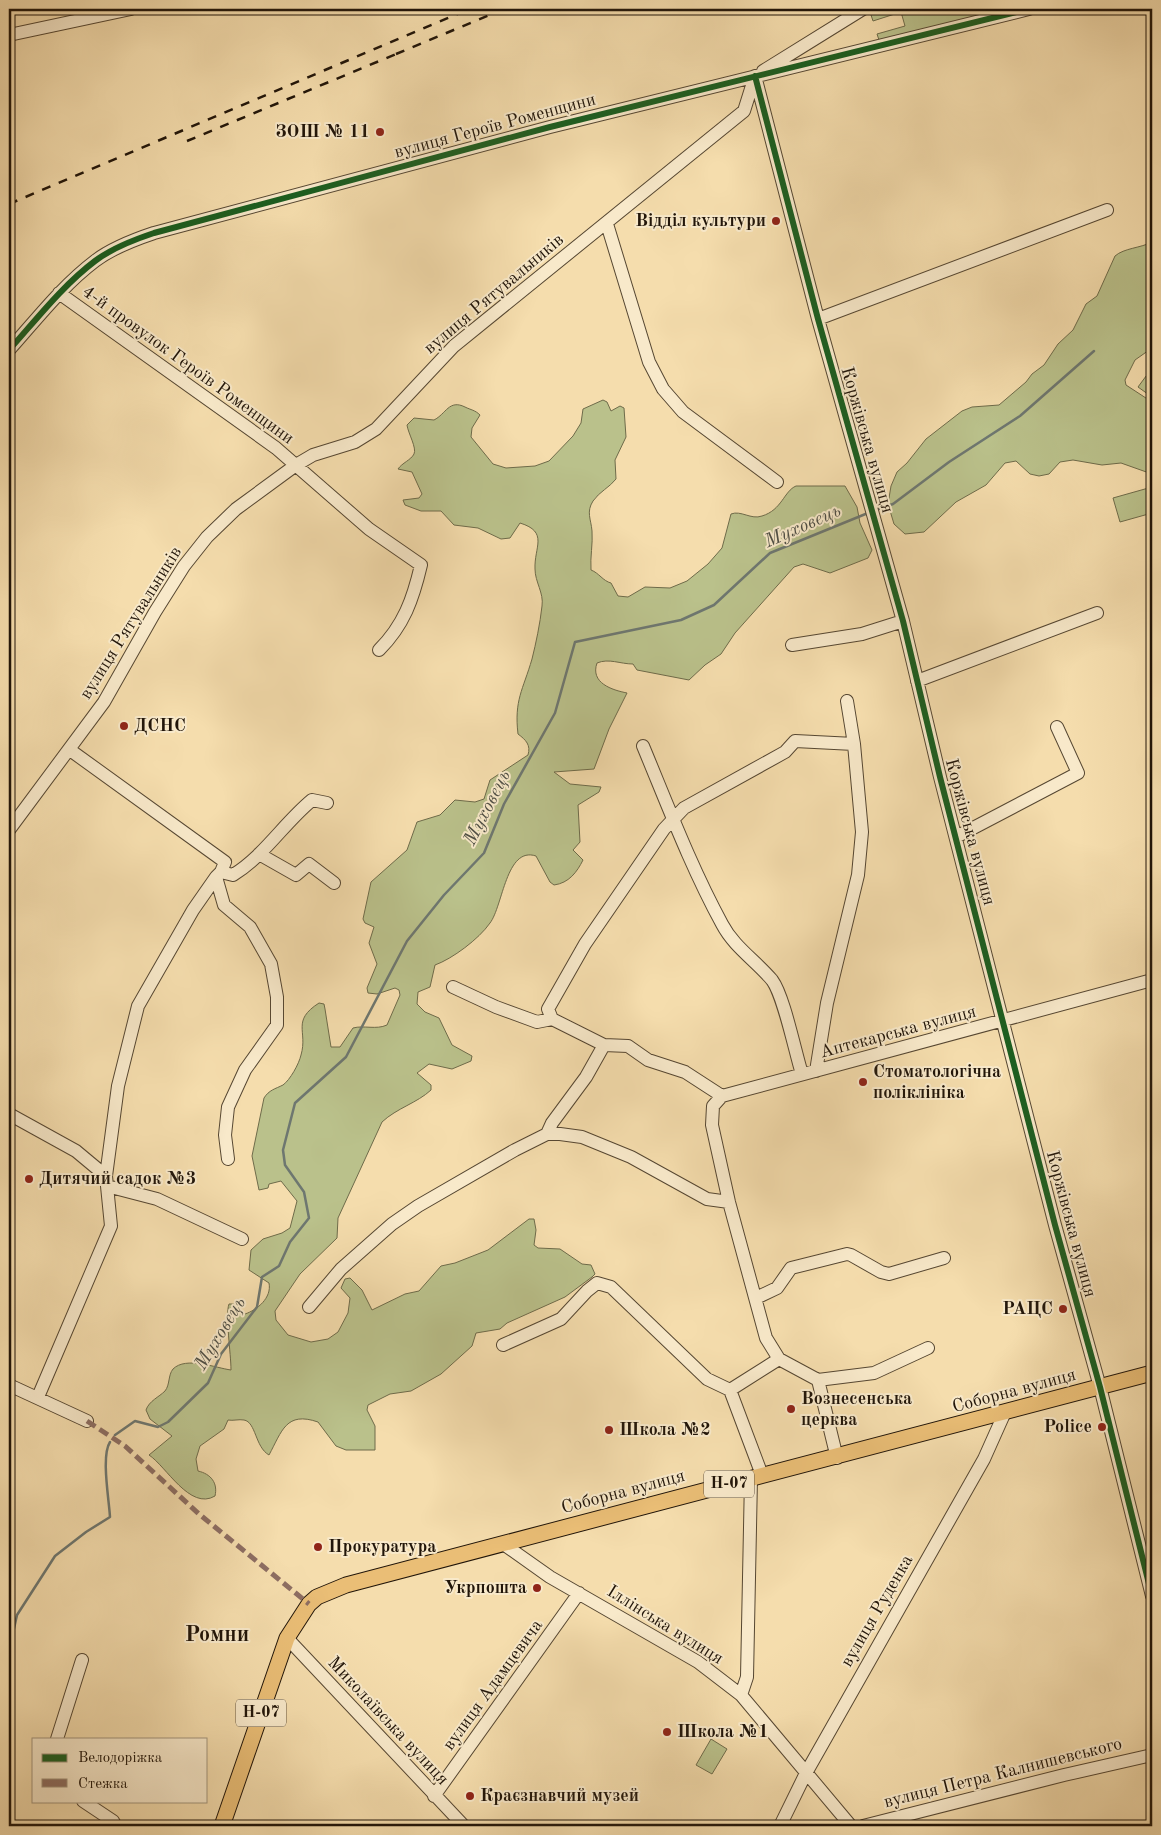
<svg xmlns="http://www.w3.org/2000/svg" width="1161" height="1835" font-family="'Old Standard TT',serif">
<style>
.green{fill:#bac18b;stroke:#6e6b4a}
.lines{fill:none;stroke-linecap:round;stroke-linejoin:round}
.stream{stroke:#6e7770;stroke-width:2.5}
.minor-casing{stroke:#564732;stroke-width:14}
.major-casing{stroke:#211509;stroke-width:17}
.minor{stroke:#f8e9ca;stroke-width:12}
.major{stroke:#eabe76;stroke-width:15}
.rail{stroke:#211509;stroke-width:2.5;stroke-dasharray:9 9;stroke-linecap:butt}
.quiet{stroke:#8d6e63;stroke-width:5;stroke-dasharray:10 5;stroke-linecap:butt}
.cycleway-casing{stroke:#f8e9ca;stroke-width:9}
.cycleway{stroke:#1b5e20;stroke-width:6}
.poi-dot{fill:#8f2418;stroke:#f8e9ca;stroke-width:2}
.labels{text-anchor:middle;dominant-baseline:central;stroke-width:4;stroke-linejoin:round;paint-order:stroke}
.shield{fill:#f8e9ca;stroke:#625543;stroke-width:1}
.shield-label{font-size:16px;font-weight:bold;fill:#211509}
.street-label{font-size:18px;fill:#211509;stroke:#f8e9ca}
.poi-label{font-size:18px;font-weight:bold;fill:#211509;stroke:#f8e9ca;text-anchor:start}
.water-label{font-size:19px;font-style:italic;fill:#4e4e45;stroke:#f8e9ca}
.district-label{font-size:22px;font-weight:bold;fill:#211509;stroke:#f8e9ca}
</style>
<rect width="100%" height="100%" fill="#f5ddad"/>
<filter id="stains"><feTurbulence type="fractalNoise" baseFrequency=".004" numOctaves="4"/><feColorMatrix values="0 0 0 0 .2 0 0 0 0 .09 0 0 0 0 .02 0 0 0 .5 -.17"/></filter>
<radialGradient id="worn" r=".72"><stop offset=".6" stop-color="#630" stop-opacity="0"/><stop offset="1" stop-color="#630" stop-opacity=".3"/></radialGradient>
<path class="green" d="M 881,9 L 1001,9 L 880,43 L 877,34 L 905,26 L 901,12 L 873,21 L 870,12 Z
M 1152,242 L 1152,348 L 1135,360 L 1125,380 L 1126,385 L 1152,402 L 1152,474 L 1121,463 L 1102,465 L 1073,460 L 1060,462 L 1049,474 L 1039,476 L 1030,474 L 1016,461 L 1005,463 L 986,485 L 956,502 L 924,532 L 905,534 L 894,524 L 888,504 L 891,486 L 897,472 L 907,463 L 926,439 L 962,411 L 972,407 L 999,405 L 1026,382 L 1032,374 L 1044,365 L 1058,344 L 1073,330 L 1086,304 L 1097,296 L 1115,256 C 1124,248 1141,248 1152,242 Z
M 1152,368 L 1152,397 L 1138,387 Z
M 603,400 L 607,402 L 611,411 L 620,406 L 624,408 L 626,437 L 615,460 L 616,479 C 610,487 599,492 593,501 C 586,512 591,519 592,531 C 593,544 590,557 591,570 C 599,573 603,581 611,583 L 618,596 L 628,597 L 645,587 L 670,588 L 687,581 L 708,564 L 722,548 L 731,514 C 741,510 751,520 762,516 C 782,510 784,491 796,486 L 845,486 L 857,507 L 860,523 L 872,550 L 868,558 L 830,573 L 803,564 L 794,567 L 735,633 L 721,654 L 705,665 L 689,680 L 637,670 L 633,664 C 620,664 609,658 597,663 C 590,683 612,690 627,693 L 609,729 L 594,769 L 554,772 L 570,784 L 601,787 L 599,792 L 578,805 L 580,842 L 573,850 L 583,860 C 577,872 569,883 554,885 L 550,882 L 536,856 C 506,846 503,906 490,923 C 479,939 452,959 435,965 L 430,987 L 418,992 L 417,1004 L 425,1012 L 439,1018 L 452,1045 L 472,1056 L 471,1061 L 452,1069 L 429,1064 L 417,1073 L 431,1085 L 431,1090 C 417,1103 397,1108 382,1122 L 338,1218 L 337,1238 L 300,1274 L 275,1311 L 276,1320 L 288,1335 L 311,1342 L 328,1339 L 338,1332 L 348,1313 L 350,1298 L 341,1288 L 345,1279 L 350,1278 L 362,1290 L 372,1310 L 405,1294 L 419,1291 L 441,1266 L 455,1263 L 488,1250 L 529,1219 L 534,1219 L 536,1230 L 534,1245 L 538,1248 L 560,1249 L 582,1264 L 591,1265 L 595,1274 L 592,1277 L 565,1297 L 507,1323 L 500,1329 L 476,1333 L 472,1346 L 441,1374 L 411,1391 L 390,1394 L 368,1405 L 367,1410 L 375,1426 L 375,1450 L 346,1450 L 336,1446 L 318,1422 C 286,1411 282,1431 269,1455 C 255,1447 256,1422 244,1420 C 239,1419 233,1421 228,1420 L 224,1429 L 200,1446 L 196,1459 L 198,1471 C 211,1474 218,1483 215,1496 C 190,1511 166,1466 149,1455 L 172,1436 L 150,1419 L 146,1410 C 149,1401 159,1397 165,1391 C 170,1385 168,1375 173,1369 C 186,1356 216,1368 231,1370 C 231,1354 225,1315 229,1304 L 234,1304 L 245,1314 C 257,1310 272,1298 269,1283 L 249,1270 L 251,1250 L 263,1239 L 282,1233 L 290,1228 L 297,1201 L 281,1181 L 269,1184 L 268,1188 L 259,1190 L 252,1156 L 264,1098 C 269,1090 275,1089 283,1085 C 290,1080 299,1064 301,1055 C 308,1031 291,1021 319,1003 L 324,1004 L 325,1009 L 331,1047 L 340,1047 L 353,1028 C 364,1025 376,1030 387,1025 L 400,995 L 399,990 L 395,988 L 377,994 L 368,993 L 367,988 L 377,964 L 369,943 L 374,927 L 365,923 L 363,919 L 371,882 L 407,850 L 417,822 L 440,815 L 455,800 L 475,802 L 484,799 L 490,780 L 528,755 C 531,745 526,740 518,734 C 514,700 523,690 532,659 C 536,643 540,624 542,606 C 544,593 535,582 535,569 C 534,547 549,532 520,523 L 510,538 L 501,539 L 478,528 L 454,525 L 441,511 L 421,511 L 405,505 L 403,500 L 419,498 L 422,494 L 412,472 L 398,469 C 402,463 411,460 414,454 C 417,448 408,433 407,425 L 414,418 L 434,420 C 446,414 449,399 465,407 C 471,410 475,410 480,415 L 472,428 L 471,437 L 493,464 L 506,468 L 535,466 L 549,461 L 573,436 L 581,423 L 583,409 Z
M 1152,487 L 1152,513 L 1120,522 L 1113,498 Z
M 711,1739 L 727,1749 L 712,1774 L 696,1765 Z"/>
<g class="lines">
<path class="stream" d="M 876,510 L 893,504 L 949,462 L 1020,416 L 1094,351
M 115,1435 L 135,1421 L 158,1427 L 168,1422 L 208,1383 L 221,1354 L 257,1307 L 262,1277 L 279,1266 L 290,1242 L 309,1218 L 304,1192 L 285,1165 L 283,1150 L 295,1103 L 346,1057 L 407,941 L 444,895 L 484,853 L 504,804 L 555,713 L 575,642 L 681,620 L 714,605 L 770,553 L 868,513
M 9,1651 L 17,1615 L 55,1556 L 86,1532 L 110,1517 C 109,1499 101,1456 110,1442"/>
<defs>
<path id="minor" d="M 9,35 L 131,9
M 763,71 L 863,9
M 755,76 L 818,319 L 903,621 L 940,777 L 1055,1225 L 1100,1387 L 1152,1596
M 607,224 L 649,362 L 663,389 L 683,412 L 777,482
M 59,293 L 276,448 L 369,529 L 421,565 C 413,599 404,625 379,650
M 818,319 L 1107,210
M 9,350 C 36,320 62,286 95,261 C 112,248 133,240 154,233 L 550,127 L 1029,9
M 792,645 L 862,634 L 903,621
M 917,681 L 1097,613
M 643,746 C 668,806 691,867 722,924 C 734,947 755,960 772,980 C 784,996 795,1052 802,1074
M 70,750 L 225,862 L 221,872
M 9,830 L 104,702 L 155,612 L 184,566 L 207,537 L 236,509 L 296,465 L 313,455 L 355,442 L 376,429 L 454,346 L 744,111 L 755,76
M 956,837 L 1078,773 L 1057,727
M 259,854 L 296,875 L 309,864 L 334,883
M 453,987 L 496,1007 L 537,1022 L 552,1019 L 604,1045 L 586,1077 L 552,1123 L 547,1134
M 552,1019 L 548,1009 L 585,944 L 664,829 L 684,808 L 785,752 L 795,741 L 854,744
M 604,1045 L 628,1046 L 648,1060 L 685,1072 L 722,1096
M 816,1071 L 827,1003 L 858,875 L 862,832 L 854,744 L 847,701
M 9,1114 L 76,1151 L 106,1176 L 111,1226 L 38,1397
M 228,1159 L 225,1135 L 228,1107 L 245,1070 L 277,1025 L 277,997 L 271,964 L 250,927 L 224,905 L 216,877 L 221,872 L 233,875 C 264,856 284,823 312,800 L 327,803
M 106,1176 L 118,1086 L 138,1006 L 193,910 L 216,877
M 107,1186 L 157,1199 L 242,1239
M 756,1298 L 777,1288 L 791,1268 L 847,1254 L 851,1255 L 881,1272 L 889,1274 L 944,1258
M 309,1307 L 341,1269 L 392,1224 L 418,1206 L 515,1150 L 547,1134 L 560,1134 L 582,1137 L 631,1157 L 707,1199 L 729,1202
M 503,1345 L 561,1319 L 587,1291 L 597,1283 L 611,1287 L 707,1379 L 730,1390 L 762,1475
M 818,1380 L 874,1373 L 928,1348
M 9,1385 L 87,1421
M 730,1390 L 779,1359
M 837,1458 L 818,1380 L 779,1359 L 766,1338 L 729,1202 L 712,1125 L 713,1106 L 722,1096 L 1152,980
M 502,1543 L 550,1577 L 698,1662 L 741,1695 L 851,1826
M 287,1638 L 464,1826
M 741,1695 L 747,1677 L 751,1478
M 57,1739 L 82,1660
M 434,1796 L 579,1593
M 83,1801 L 113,1821 L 116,1826
M 780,1826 L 806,1773 L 984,1459 L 1005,1412
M 863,1826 L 1064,1775 L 1152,1755"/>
<path id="major" d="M 222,1826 L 287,1638 L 309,1604 L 317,1597 L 346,1585 L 1152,1373"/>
</defs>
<use href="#minor" class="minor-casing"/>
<use href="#major" class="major-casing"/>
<use href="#minor" class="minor"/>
<use href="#major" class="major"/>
<path class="rail" d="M 396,54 L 504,9
M 187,141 L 401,52
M 9,204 L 469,9"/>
<path class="quiet" d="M 87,1421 L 125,1446 L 199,1514 L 309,1604"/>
<defs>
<path id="cycleway" d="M 755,76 L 818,319 L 903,621 L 940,777 L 1055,1225 L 1100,1387 L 1152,1596
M 9,350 C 36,320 62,286 95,261 C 112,248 133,240 154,233 L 550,127 L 1029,9"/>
</defs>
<use href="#cycleway" class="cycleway-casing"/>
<use href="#cycleway" class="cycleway"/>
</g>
<g class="poi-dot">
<circle cx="380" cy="132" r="5"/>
<circle cx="776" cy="221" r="5"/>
<circle cx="124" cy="726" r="5"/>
<circle cx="863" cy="1082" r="5"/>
<circle cx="29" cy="1179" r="5"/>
<circle cx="1063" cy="1309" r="5"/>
<circle cx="791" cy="1409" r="5"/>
<circle cx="1102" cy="1427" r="5"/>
<circle cx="609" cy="1430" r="5"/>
<circle cx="318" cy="1547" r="5"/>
<circle cx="537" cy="1588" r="5"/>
<circle cx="667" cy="1732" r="5"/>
<circle cx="470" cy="1796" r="5"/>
</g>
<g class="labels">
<g class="shield">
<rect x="704" y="1470.5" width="50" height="27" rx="4"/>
<rect x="236" y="1699.5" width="50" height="27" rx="4"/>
</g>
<g class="shield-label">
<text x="729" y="1484">Н-07</text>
<text x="261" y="1713">Н-07</text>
</g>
<g class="street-label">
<text transform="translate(495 126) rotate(-15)">вулиця Героїв Роменщини</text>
<text transform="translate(494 294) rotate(-40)">вулиця Рятувальників</text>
<text transform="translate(188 365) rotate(36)">4-й провулок Героїв Роменщини</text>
<text transform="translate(867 440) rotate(74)">Коржівська вулиця</text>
<text transform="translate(131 623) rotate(-58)">вулиця Рятувальників</text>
<text transform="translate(970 832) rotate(75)">Коржівська вулиця</text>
<text transform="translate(898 1032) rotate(-15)">Аптекарська вулиця</text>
<text transform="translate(1071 1224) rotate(75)">Коржівська вулиця</text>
<text transform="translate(1014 1391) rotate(-15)">Соборна вулиця</text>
<text transform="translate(623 1492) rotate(-15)">Соборна вулиця</text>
<text transform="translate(877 1611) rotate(-60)">вулиця Руденка</text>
<text transform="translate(665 1625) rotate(32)">Іллінська вулиця</text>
<text transform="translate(493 1685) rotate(-54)">вулиця Адамцевича</text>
<text transform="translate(388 1721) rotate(47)">Миколаївська вулиця</text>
<text transform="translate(1003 1773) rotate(-14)">вулиця Петра Калнишевського</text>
</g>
<g class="poi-label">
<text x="370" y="132" text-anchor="end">ЗОШ № 11</text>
<text x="766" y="221" text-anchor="end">Відділ культури</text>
<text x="134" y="726">ДСНС</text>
<text x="873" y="1072">Стоматологічна<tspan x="873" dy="21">поліклініка</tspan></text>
<text x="39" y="1179">Дитячий садок №3</text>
<text x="1053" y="1309" text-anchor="end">РАЦС</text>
<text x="801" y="1399">Вознесенська<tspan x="801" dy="21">церква</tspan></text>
<text x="1092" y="1427" text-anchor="end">Police</text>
<text x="619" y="1430">Школа №2</text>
<text x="328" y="1547">Прокуратура</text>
<text x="527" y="1588" text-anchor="end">Укрпошта</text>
<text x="677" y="1732">Школа №1</text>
<text x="480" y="1796">Краєзнавчий музей</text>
</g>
<g class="water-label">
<text transform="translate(803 527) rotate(-24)">Муховець</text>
<text transform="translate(488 808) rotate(-63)">Муховець</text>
<text transform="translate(221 1334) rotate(-59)">Муховець</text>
</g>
<g class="district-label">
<text x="217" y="1635">Ромни</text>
</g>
</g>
<rect width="1161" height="1835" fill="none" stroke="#f5ddad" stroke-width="30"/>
<rect x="10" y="10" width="1141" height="1815" fill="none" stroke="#211509" stroke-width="2.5"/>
<rect x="15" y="15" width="1131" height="1805" fill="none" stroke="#211509"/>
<rect x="32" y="1738" width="175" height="65" fill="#f8e9ca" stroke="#a2947d"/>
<rect x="42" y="1754" width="25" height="8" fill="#1b5e20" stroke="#a2947d"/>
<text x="78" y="1762" font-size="15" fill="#211509">Велодоріжка</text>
<rect x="42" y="1779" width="25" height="8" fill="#8d6e63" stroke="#a2947d"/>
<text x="78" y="1788" font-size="15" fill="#211509">Стежка</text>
<rect width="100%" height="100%" filter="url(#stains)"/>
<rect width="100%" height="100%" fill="url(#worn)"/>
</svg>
